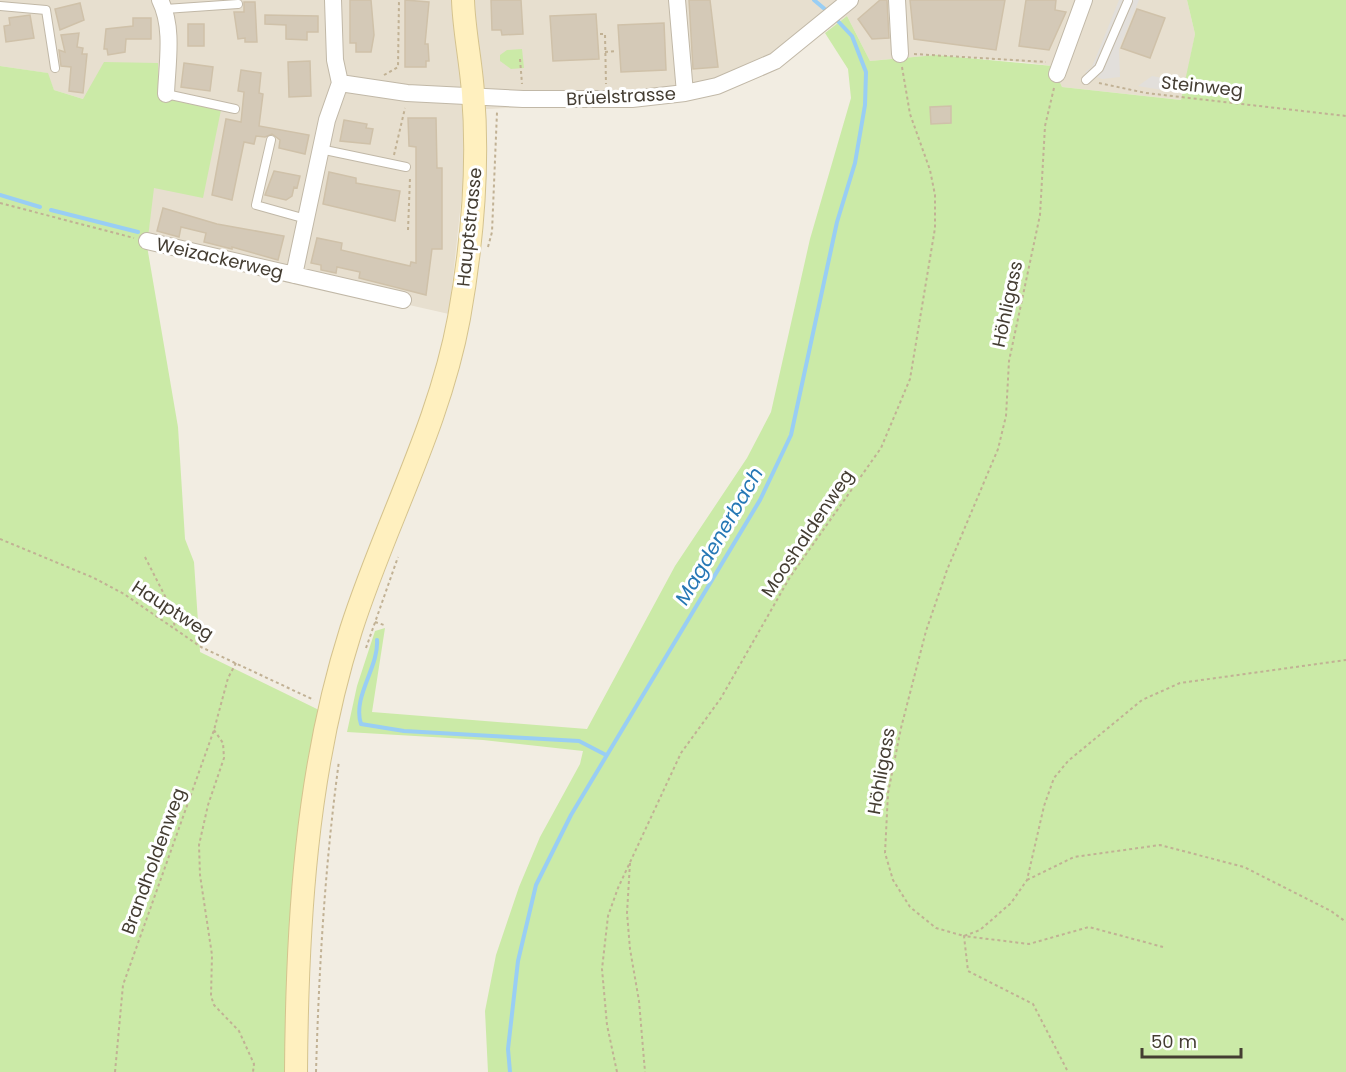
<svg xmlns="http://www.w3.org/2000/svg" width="1346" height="1072" font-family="Poppins,sans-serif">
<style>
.residential{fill:#e7dfcf}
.green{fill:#cbeaa7}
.parking{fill:#e2dfdb}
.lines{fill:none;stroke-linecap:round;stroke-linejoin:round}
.stream{stroke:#99cef4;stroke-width:4}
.building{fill:#d4c9b7;stroke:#cfc1a9;stroke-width:1.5}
.lane-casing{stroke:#c1b8a7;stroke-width:10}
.street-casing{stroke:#c1b8a7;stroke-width:18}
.secondary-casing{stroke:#d5c38e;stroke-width:24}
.path{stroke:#c1b194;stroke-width:2;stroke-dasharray:3 3;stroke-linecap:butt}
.lane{stroke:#fff;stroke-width:8}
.street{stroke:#fff;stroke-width:16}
.secondary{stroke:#fff0bf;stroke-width:22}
.labels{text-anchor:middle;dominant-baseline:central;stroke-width:6;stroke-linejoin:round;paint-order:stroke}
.street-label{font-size:18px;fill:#443d32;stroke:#fff}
.water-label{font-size:20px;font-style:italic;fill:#2678b5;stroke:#fff}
</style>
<rect width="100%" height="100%" fill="#f2ede2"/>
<path class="residential" d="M 0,0 L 1187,0 L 1195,34 L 1182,100 L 1062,87 L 1053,66 L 1021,62 L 936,55 L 870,61 L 847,16 L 767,74 L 734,88 L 691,98 L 471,110 L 449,314 L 147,246 L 153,187 L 203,197 L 159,97 L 158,64 L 83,99 L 54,90 L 47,73 L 0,66 Z"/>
<path class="green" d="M 1187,0 L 1346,0 L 1346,1072 L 488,1072 L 485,1011 L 496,955 L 519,887 L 540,837 L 580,764 L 583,751 L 483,740 L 347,732 L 357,686 L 375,631 L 385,628 L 372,712 L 587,729 L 675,566 L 747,458 L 771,412 L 810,239 L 851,98 L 848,69 L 825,33 L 847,16 L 870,61 L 936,55 L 1053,66 L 1062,87 L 1181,100 L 1195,34 Z
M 522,49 L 524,68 L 511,69 L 500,61 L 500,55 L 507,50 Z
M 104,62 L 158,63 L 159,97 L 221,110 L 203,198 L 154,188 L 147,246 L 178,427 L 185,539 L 194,562 L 200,652 L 319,710 L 291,1072 L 0,1072 L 0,66 L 48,73 L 54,90 L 83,99 Z"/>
<path class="parking" d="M 1119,0 L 1139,0 L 1119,49 L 1120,77 L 1102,79 L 1085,72 L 1092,67 Z
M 1152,76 L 1186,82 L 1174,92 L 1138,86 Z"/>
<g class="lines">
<path class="stream" d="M 814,0 L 827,11
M 0,195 L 40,207
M 51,210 L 138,232
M 377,640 C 379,667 352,697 361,724 L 404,731 L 579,741 L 606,755
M 510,1072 L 508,1049 L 518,961 L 536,885 L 571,815 L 760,500 L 791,435 L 837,222 L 855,163 L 865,105 L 866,72 L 852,36 L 835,18"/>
</g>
<path class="building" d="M 350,0 L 371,0 L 374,35 L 371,52 L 356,52 L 356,43 L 350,43 Z
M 405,0 L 429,2 L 425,44 L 428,44 L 429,61 L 426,61 L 426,67 L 405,67 Z
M 491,0 L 521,0 L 523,34 L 502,35 L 501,30 L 492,30 Z
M 689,0 L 710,0 L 718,67 L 693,69 Z
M 880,0 L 887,0 L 889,38 L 872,39 L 858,19 Z
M 910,0 L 1005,0 L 996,50 L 914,39 Z
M 1026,0 L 1056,0 L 1055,10 L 1066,12 L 1049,50 L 1019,46 Z
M 244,2 L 255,2 L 257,42 L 245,42 L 245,38 L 238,39 L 234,12 L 244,12 Z
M 80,3 L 84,20 L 60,30 L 55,9 Z
M 1137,9 L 1165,18 L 1150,58 L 1121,48 Z
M 596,14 L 599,59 L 553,61 L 550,16 Z
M 30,15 L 34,38 L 6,42 L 4,26 L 10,25 L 9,18 Z
M 265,15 L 318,16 L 318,32 L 307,32 L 307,40 L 286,39 L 286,25 L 265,24 Z
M 133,18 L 151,18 L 151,39 L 126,39 L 125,52 L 108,55 L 107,49 L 104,49 L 106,29 L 133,26 Z
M 664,23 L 666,70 L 621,72 L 618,25 Z
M 188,24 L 204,24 L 204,46 L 188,46 Z
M 79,33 L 77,47 L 83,48 L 82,54 L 87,54 L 83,93 L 69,91 L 71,67 L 61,66 L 59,50 L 65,52 L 61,35 Z
M 310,61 L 311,96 L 289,97 L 288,62 Z
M 184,63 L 213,67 L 210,91 L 181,87 Z
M 241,70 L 261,73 L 259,93 L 263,94 L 259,126 L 309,135 L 305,154 L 279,148 L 280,140 L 272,134 L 265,137 L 256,136 L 254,144 L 244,142 L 232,200 L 212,195 L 226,119 L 241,122 L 244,92 L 238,91 Z
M 951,106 L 951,123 L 931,124 L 930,107 Z
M 408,118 L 436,118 L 437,168 L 442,168 L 442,249 L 432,249 L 426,295 L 359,278 L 360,272 L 337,267 L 336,273 L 321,270 L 321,265 L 311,263 L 317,238 L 342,243 L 341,250 L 410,266 L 411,262 L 416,263 L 416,147 L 409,146 Z
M 344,120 L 367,124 L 366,128 L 373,129 L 370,144 L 340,141 Z
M 274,171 L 300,176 L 297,188 L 294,187 L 292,196 L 286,200 L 265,195 Z
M 329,172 L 356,178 L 356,183 L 400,191 L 395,221 L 323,204 Z
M 163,208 L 217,224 L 284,236 L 278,260 L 232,247 L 232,249 L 204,242 L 206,233 L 181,227 L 179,237 L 157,231 Z"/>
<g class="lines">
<defs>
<path id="lane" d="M 0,6 L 46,10 L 55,68
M 165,9 L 238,4
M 1086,80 L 1099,68 L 1128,1
M 166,94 L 235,109
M 271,140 L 256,205 L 306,219
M 320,149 L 406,167"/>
<path id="street" d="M 160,0 C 174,28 167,64 166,94
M 677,0 L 685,93
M 897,0 L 900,54
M 1057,74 L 1084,0
M 340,83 L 407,93 L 523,99 L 632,99 L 685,93 L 717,86 L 775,61 L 850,0
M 147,241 L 403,300
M 294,275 L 327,120 L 340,83 L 335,60 L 333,0"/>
<path id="secondary" d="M 296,1072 C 297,925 306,771 351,630 C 384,526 439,427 459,318 C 472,245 479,167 473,93 C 471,62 464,31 463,0"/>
</defs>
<use href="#lane" class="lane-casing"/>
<use href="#street" class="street-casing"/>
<use href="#secondary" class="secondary-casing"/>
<path class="path" d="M 600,34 L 605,34 L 606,84
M 605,52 L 616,51
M 914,54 L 1046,62
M 520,59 L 522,84
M 384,75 L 398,67 L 399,0
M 1099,83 L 1146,93 L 1346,116
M 1054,88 L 1045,126 L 1040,215 L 1009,361 L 1006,416 L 998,449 L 947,570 L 926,631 L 901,728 L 888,793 L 885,853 L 893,880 L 910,907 L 936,928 L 964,936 L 980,930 L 1011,903 L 1027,880 L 1044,806 L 1054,778 L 1068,761 L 1142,700 L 1180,683 L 1346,660
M 394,155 L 405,108
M 0,203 L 134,238
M 408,230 L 410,178
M 488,247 L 492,232 L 497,112
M 0,539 L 94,578 L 124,594 L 201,647 L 314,700
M 145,557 L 167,600 L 176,630
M 375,622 L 384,625
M 366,648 L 398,557
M 214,730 L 223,743 L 224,758 L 208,805 L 199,845 L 200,875 L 212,955 L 211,996 L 214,1005 L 239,1031 L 254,1064 L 253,1072
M 630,863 L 627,913 L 630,949 L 639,1001 L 645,1072
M 1027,880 L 1074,857 L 1160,845 L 1244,867 L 1331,911 L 1346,922
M 1067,1070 L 1033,1004 L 968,971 L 964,936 L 1029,944 L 1089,927 L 1163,947
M 115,1072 L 123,985 L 214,730 L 228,678 L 236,663
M 316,1072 C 319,968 325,864 339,761
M 617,1072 L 607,1025 L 602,969 L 608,916 L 618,888 L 681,753 L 721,698 L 790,577 L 881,448 L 910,379 L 935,228 L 935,195 L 930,170 L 910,114 L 902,67"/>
<use href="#lane" class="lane"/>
<use href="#street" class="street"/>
<use href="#secondary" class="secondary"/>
</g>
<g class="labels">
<g class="street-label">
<text transform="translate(1202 86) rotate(6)">Steinweg</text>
<text transform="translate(621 96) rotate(-3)">Brüelstrasse</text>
<text transform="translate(469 227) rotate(-84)">Hauptstrasse</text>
<text transform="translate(220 258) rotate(13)">Weizackerweg</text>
<text transform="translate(1007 304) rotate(-78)">Höhligass</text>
<text transform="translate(807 533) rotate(-56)">Mooshaldenweg</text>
<text transform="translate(173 610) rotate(33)">Hauptweg</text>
<text transform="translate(881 771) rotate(-80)">Höhligass</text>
<text transform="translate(153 861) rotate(-70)">Brandholdenweg</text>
</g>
<g class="water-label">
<text transform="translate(719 536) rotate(-60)">Magdenerbach</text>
</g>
</g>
<path d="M1142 1048v9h99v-9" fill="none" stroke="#443d32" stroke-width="3"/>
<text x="1151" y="1048" font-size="18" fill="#443d32" stroke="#ffffff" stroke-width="4.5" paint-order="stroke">50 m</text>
</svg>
